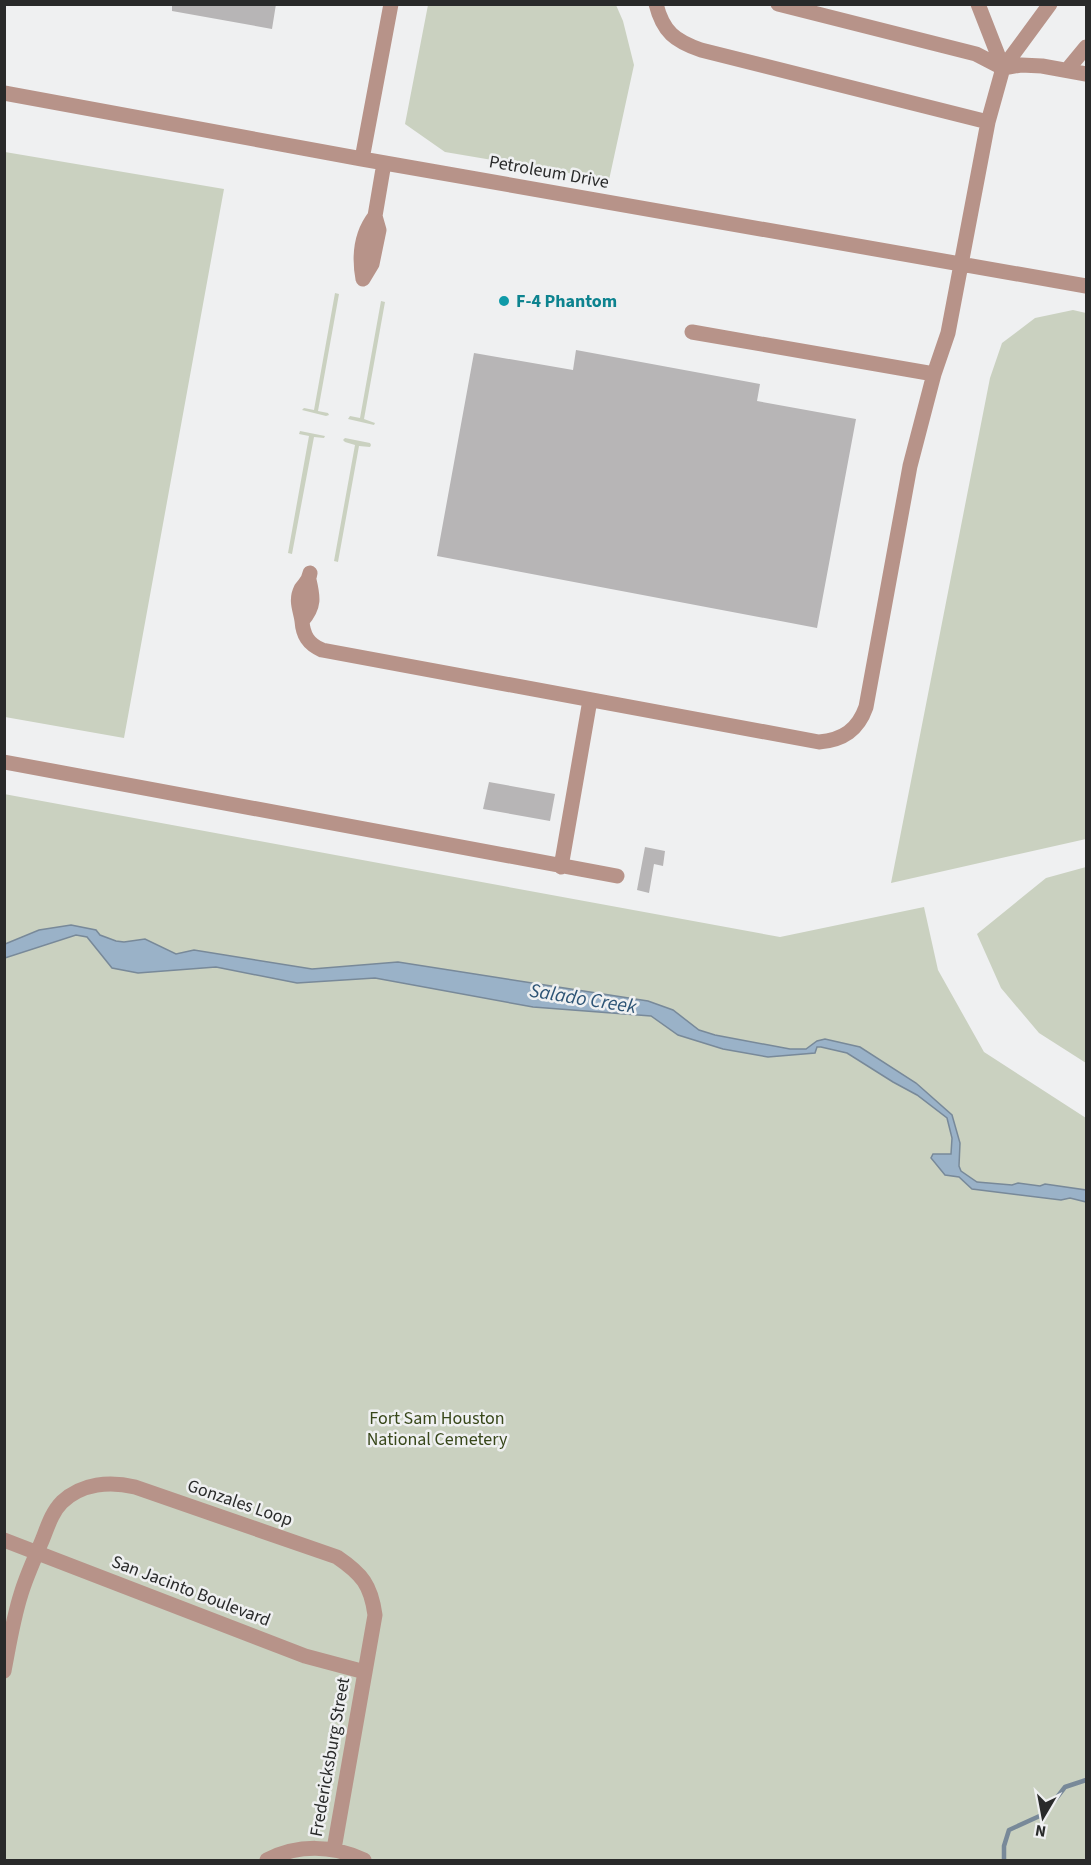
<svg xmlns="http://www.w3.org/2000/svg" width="1091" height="1865" font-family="'Source Sans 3',sans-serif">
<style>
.green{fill:#cad1c0}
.water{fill:#9ab2c8;stroke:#788999;stroke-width:1.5}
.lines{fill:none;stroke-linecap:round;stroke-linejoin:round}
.stream{stroke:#788999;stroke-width:4.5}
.building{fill:#b7b5b6}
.minor{stroke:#b79389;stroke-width:15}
.culture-dot{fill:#0f9aa8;stroke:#eff0f1;stroke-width:2}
.labels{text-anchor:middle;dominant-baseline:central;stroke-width:5;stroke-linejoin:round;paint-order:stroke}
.street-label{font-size:18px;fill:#292a2a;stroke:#eff0f1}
.culture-label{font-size:18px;font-weight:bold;fill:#0d838f;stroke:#eff0f1;text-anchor:start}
.park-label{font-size:18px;fill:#38471a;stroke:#eff0f1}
.water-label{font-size:20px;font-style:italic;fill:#2d5475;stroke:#eff0f1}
</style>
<rect width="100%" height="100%" fill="#eff0f1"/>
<path class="green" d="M 428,5 L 616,5 L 623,21 L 634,65 L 609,180 L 445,152 L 405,124 Z
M 5,152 L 224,189 L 124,738 L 5,717 Z
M 335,293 L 339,294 L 318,411 L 328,413 L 329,415 L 326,416 L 302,410 L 304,408 L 314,410 Z
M 381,301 L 385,302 L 364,419 L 375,423 L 374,425 L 348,419 L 350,416 L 360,418 Z
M 1073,310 L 1086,313 L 1086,839 L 891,883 L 990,378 L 1002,343 L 1035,318 Z
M 300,431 L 325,436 L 324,438 L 314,437 L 292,554 L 288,553 L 309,436 L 299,434 Z
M 345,438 L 370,443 L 371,445 L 370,447 L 359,446 L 338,562 L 334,561 L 355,445 L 345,442 L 343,440 Z
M 4,794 L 780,937 L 924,907 L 938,970 L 984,1052 L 1086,1118 L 1086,1860 L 5,1860 Z
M 1086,867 L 1086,1063 L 1039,1033 L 1001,988 L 977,934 L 1046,878 Z"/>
<path class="water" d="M 71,925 L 96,930 L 100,935 L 116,941 L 124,942 L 145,939 L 176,954 L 194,950 L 312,969 L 398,962 L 648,1001 L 673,1010 L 699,1030 L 715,1035 L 790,1049 L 806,1049 L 817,1041 L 825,1039 L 860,1047 L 916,1083 L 952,1115 L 960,1143 L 959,1166 L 961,1171 L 977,1182 L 1012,1185 L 1018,1183 L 1040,1186 L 1045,1184 L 1086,1190 L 1086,1202 L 1070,1198 L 1061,1200 L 972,1189 L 959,1177 L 945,1175 L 931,1158 L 933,1154 L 951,1154 L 952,1138 L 947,1118 L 917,1095 L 893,1082 L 847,1053 L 821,1047 L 817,1047 L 815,1053 L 768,1057 L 723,1049 L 678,1035 L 651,1016 L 533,1007 L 375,978 L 297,983 L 216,967 L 138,973 L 112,968 L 87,937 L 76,935 L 5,958 L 5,944 L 39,930 Z"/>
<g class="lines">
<path class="stream" d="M 1004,1860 L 1004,1846 L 1009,1830 L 1044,1814 L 1065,1787 L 1086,1780"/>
</g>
<path class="building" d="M 172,4 L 276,4 L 272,29 L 172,11 Z
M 576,350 L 760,384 L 757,401 L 856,419 L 817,628 L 437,556 L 474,353 L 573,370 Z
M 489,782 L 555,794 L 550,821 L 483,809 Z
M 645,847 L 665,851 L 663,866 L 654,864 L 649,893 L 637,890 Z"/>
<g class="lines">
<path class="minor" d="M 656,4 C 663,32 675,41 701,50 L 988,122
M 778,4 L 976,54 L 1003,68 L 1021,65 L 1042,66 L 1086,74
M 978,4 L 1003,68
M 1067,70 L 1086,47
M 4,93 L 362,159 L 1086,286
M 362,159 L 391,4
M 363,279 L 372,264 L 379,230 L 375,216 L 384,163
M 363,279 C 359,257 361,234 375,216
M 692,332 L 934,374
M 310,573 C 309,581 305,583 301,589 C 295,601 301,611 302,621 C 303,635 308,644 322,650 L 819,742 C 843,740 858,730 866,707 L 910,466 L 934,374 L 948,333 L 988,122 L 1003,68 L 1050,4
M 302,621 C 315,606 313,597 309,580
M 4,762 L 617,876
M 561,867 L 590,700
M 4,1540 L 305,1656 L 365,1672
M 4,1671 C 9,1645 13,1619 21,1594 C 26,1577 34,1560 41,1543 C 47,1529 51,1513 62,1502 C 82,1483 110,1481 135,1487 L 337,1557 C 362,1574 371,1585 375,1615 L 334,1849
M 267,1860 C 298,1844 333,1845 364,1860"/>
</g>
<circle class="culture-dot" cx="504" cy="301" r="6"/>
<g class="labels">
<g class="street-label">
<text transform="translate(549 172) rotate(10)">Petroleum Drive</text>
<text transform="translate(240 1503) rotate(19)">Gonzales Loop</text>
<text transform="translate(191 1591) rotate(21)">San Jacinto Boulevard</text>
<text transform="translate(330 1757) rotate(-80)">Fredericksburg Street</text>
</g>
<g class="culture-label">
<text x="516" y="301">F-4 Phantom</text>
</g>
<g class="park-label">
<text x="437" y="1418">Fort Sam Houston<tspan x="437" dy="21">National Cemetery</tspan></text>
</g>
<g class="water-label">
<text transform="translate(583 999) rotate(9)">Salado Creek</text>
</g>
</g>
<rect width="1091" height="1865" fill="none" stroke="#292a2a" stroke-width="12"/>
<g transform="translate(1043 1817) rotate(190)" stroke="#eff0f1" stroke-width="4.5" paint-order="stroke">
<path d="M0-4.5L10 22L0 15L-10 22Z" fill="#292a2a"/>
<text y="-9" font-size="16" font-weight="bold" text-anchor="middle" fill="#292a2a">N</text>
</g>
</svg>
